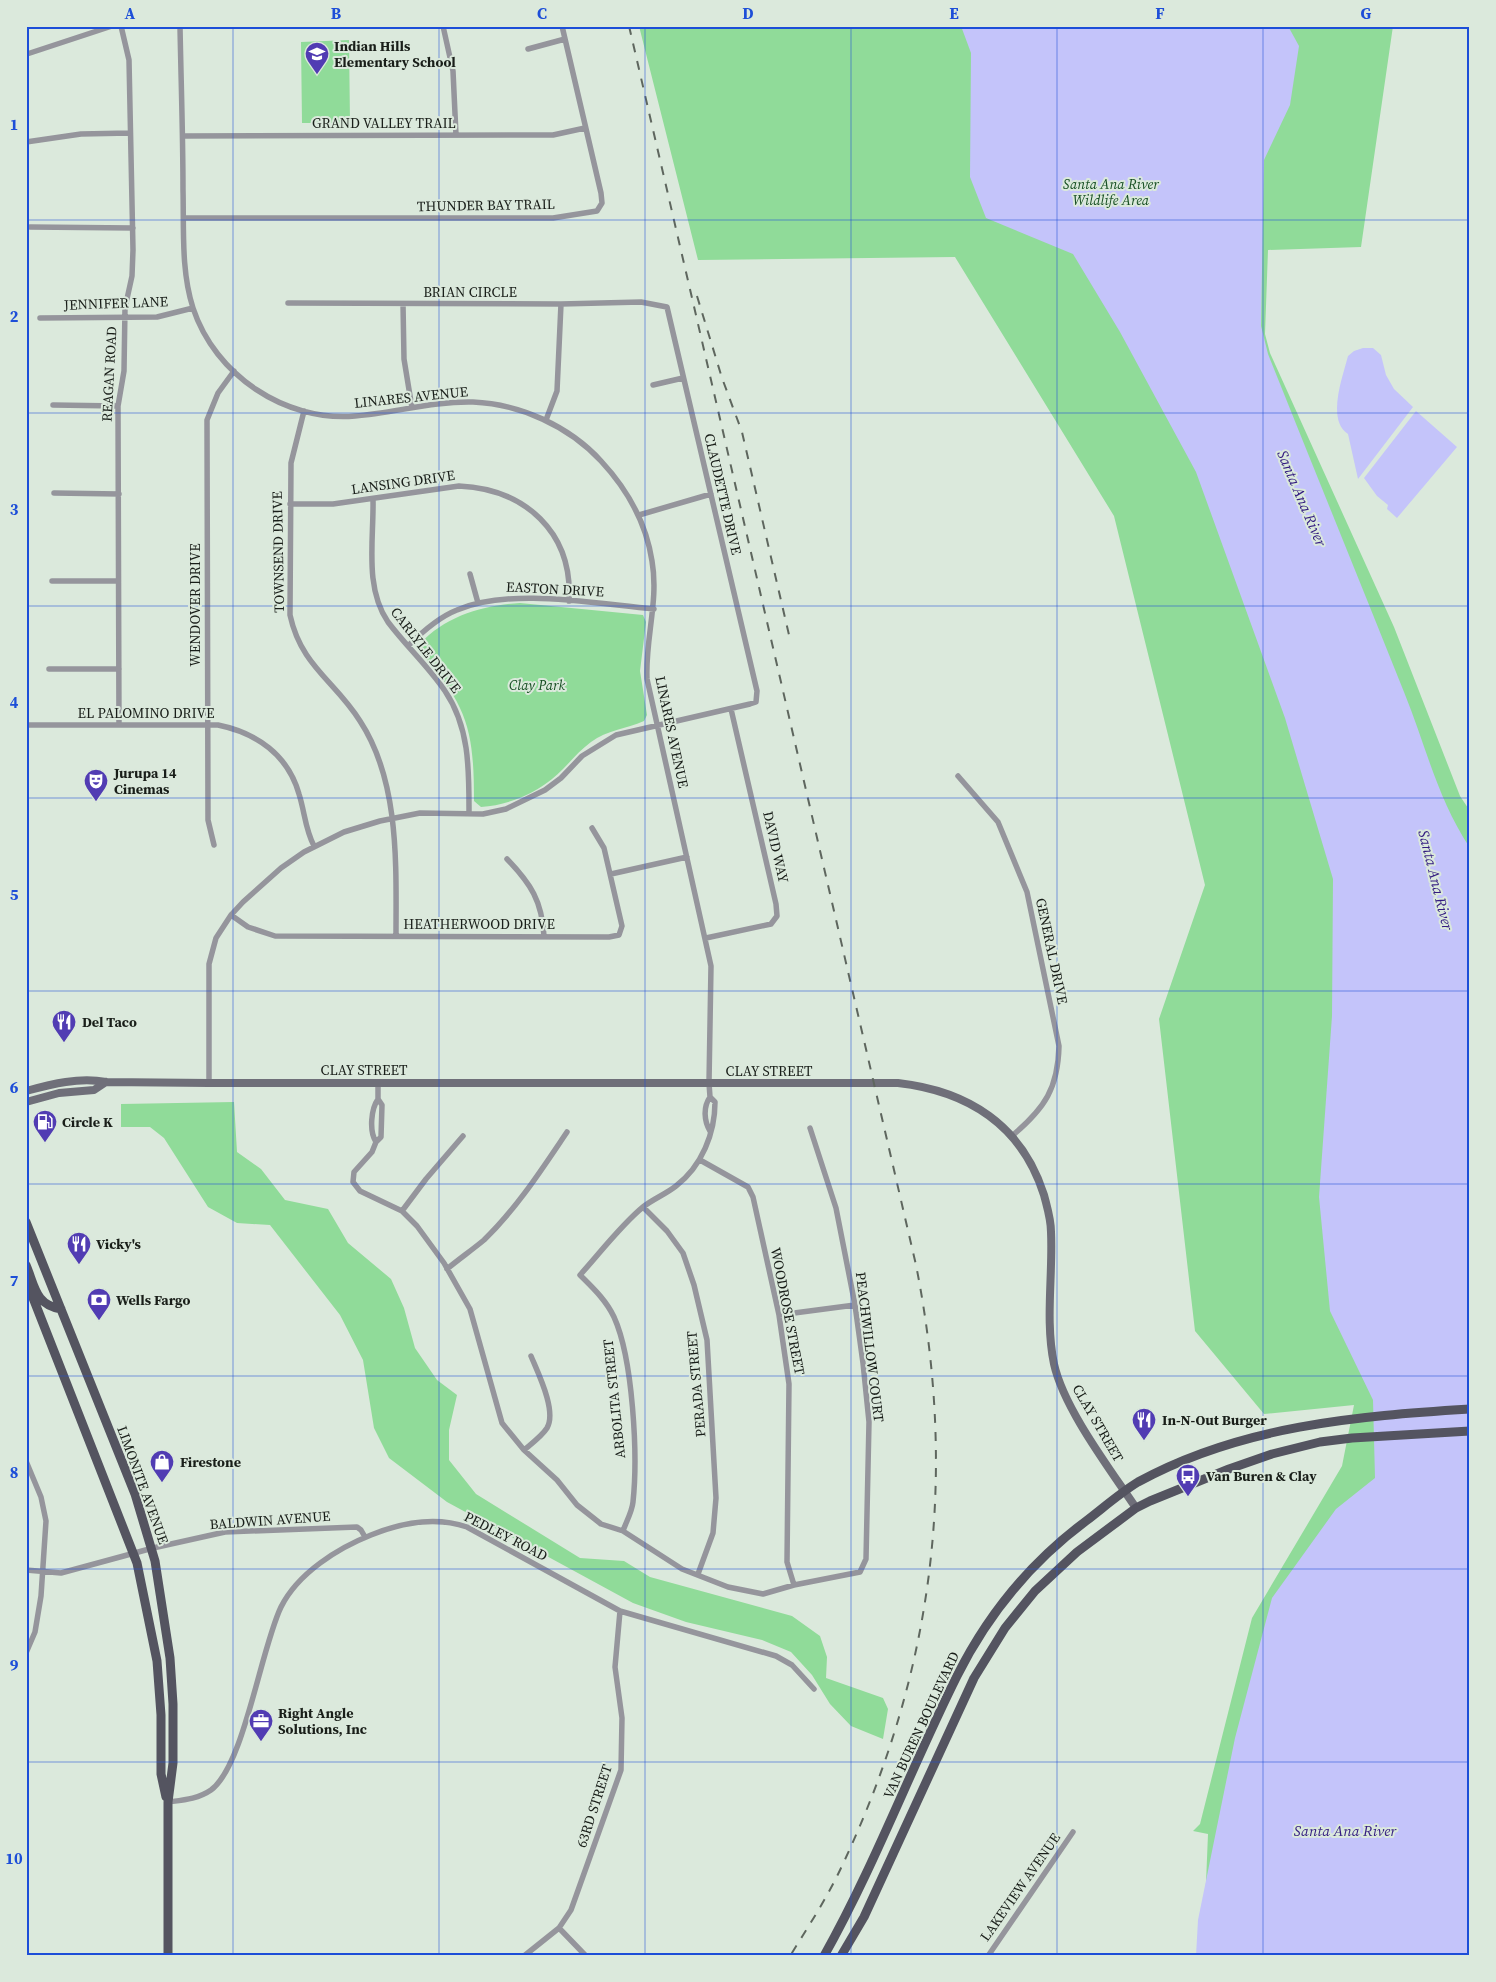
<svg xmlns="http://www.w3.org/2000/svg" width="1496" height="1982" font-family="'Source Serif 4',serif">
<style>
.green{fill:#90db99}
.water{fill:#c4c4fa}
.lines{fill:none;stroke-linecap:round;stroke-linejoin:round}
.minor{stroke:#95959c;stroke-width:5.5}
.secondary{stroke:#6f6f79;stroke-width:8}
.primary{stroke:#545460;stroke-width:9}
.rail{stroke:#5e665e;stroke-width:2;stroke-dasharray:9 9;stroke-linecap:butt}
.grid{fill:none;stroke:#1d4ed8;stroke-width:1;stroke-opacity:0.55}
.labels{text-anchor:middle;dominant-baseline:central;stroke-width:4;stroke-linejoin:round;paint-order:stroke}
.poi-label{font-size:14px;font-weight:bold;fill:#191e19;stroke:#dbe9dc;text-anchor:start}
.street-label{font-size:14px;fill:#191e19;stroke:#dbe9dc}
.park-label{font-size:14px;font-style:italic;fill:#174f23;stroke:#dbe9dc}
.water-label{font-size:15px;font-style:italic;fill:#331c80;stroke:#dbe9dc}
.neatline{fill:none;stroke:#1d4ed8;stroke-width:2}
.grid-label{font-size:16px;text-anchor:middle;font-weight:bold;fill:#1d4ed8}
</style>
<rect width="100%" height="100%" fill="#dbe9dc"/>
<path class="green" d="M 639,26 L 1393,26 L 1361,247 L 1268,250 L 1265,334 L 1270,353 L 1394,627 L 1460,796 L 1470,811 L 1470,1956 L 1203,1956 L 1208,1834 L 1193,1831 L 1200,1824 L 1252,1618 L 1342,1466 L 1354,1405 L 1264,1414 L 1195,1331 L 1159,1019 L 1205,885 L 1114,516 L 955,257 L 698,260 Z
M 349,40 L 350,123 L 302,123 L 301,42 Z
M 520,603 L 643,615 L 646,622 L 640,671 L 647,715 L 644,721 C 626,729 607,730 591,742 C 580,750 572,760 563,769 C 542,791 511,805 481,807 L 474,801 C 474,731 468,706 421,653 L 420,644 C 445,616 484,605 520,603 Z
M 234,1102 L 237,1152 L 261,1169 L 285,1200 L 328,1209 L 348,1243 L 391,1279 L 404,1308 L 415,1348 L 437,1380 L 457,1395 L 449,1430 L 449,1460 L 476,1494 L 580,1558 L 624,1561 L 650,1577 L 792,1616 L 820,1636 L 827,1657 L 826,1678 L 883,1698 L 888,1709 L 883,1739 L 851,1726 L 830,1704 L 812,1675 L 791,1652 L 762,1640 L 686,1622 L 633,1603 L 447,1502 L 389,1458 L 374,1428 L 363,1360 L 340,1315 L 270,1225 L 237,1223 L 208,1207 L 164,1138 L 150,1127 L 121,1127 L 121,1104 Z"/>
<path class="water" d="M 961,26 L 1288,26 L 1299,46 L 1290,105 L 1264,160 L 1261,326 L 1268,354 C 1313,467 1359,579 1404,692 C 1426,746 1437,798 1470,848 L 1470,1956 L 1196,1956 L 1198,1920 L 1235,1738 L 1272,1598 L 1336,1509 L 1375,1478 L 1373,1400 L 1330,1311 L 1319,1197 L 1332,1016 L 1333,879 L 1285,718 L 1196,472 L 1120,332 L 1073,254 L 986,218 L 970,177 L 971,53 Z
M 1363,348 L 1373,348 L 1381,355 L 1386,375 L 1394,389 L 1413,407 L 1358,479 L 1348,434 C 1326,420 1343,376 1348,356 L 1354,351 Z
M 1416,411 L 1457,447 L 1397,518 L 1387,509 L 1388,505 L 1377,496 L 1364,478 Z"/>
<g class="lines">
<path class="minor" d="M 180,26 C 181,81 183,136 183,190 C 184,229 181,271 193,308 C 215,375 285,422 355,416 C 394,413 433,401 473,402 C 520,404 569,426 601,461 C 627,489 646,522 652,561 C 659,601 645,639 647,679 L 711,966 L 709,1083 L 710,1097 L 715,1102 C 715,1133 702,1166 676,1186 C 666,1194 653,1199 643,1207 C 621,1225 600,1253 580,1275 C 593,1288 606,1300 614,1317 C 633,1359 638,1455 633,1502 C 632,1512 626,1522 623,1531
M 443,26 L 453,71 L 456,135
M 528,49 L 565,39
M 27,54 L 112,26
M 183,136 L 553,135 L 585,128
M 26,142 L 81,134 L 130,133
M 184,218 L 553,218 L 597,211 L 602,203 L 601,193 L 562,26
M 30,227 L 133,228
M 403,304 L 404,359 L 412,408
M 40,318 L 157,317 L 193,308
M 653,385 L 683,378
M 53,405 L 118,406
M 304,411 L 291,463 L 290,615 C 301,666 335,681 360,721 C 400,782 396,866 396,936
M 546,420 L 557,391 L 561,304
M 54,493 L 119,494
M 373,499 C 374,539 364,587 388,622 C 406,646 428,666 445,691 C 470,728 469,771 469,814
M 290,504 L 333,504 L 459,486 C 525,489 573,532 569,601
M 639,515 L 711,494
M 470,574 L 478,603
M 52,581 L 118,581
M 408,646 C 422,632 439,617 457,610 C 511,587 596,604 654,609
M 49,669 L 119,669
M 26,725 L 218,725 C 257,733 288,755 299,794 C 305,813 305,829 314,846
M 119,725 L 118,406 L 124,371 L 125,308 L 132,276 L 133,250 L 129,60 L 121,26
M 958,776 L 998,822 L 1027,892 L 1059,1046 C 1058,1088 1045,1108 1013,1135
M 214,845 L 208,820 L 207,420 L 218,393 L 234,371
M 507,859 C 531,884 542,901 544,936
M 611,874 L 687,857
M 231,915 L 248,927 L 275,936 L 609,937 L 619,935 L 622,926 L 604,848 L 592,828
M 706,938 L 771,924 L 777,916 L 776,904 L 731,709
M 209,1083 L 209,964 L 216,938 L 231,915 L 243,902 L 281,868 L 304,852 L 344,832 L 380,821 L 420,813 L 483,814 L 506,809 L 545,790 L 561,778 L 582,756 L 616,735 L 750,704 L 756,702 L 757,691 L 667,307 L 641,302 L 561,304 L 288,303
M 378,1083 L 378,1099 L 382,1105 L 381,1137 L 376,1142 L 372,1152 L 354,1172 L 353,1182 L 360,1191 L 402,1211 L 417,1226 L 444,1263 L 470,1309 L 502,1423 L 524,1450 L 557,1480 L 577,1505 L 601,1524 L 623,1531 L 682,1569 L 728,1587 L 763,1594 L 794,1585 L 860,1572 L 866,1559 L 869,1422 L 863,1363 L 855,1305 L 836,1208 L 810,1128
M 710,1131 C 704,1121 703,1107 710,1097
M 376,1142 C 369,1131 371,1109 378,1099
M 700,1160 L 748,1187 L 753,1197 L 779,1315 L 789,1384 L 787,1562 L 794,1585
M 643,1207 L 667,1231 L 683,1253 L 694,1285 L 707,1340 L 716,1498 L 713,1533 L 698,1574
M 402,1211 L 426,1179 L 463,1136
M 447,1269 C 459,1259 472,1250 484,1240 C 517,1208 542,1169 567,1132
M 779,1315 L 855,1305
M 524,1450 C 531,1444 542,1436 547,1428 C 557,1411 538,1373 531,1356
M 26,1461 L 41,1497 L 46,1521 L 41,1596 L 35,1632 L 26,1653
M 26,1570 L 61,1573 L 153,1548 L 225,1532 L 357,1527 L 361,1530 L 365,1537
M 168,1802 C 183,1800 198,1799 211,1790 C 244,1766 261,1648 281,1607 C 298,1573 338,1548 371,1535 C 403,1522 435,1516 467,1527 L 620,1611 L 776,1656 L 792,1665 L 814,1689
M 559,1928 L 586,1956
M 524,1956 L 559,1928 L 571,1910 L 621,1770 L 622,1718 L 615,1667 L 620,1611
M 988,1956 L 1073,1832"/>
<path class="secondary" d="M 26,1091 C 52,1084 79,1077 106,1082 L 209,1083 L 898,1083 C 968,1091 1022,1125 1044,1195 C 1047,1207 1051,1219 1051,1232 C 1053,1275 1045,1321 1054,1364 C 1064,1409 1110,1469 1136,1508
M 26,1102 L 59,1093 L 94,1090 L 106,1082"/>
<path class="primary" d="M 26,1222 L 135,1494 L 155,1561 L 170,1658 L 173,1704 L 173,1763 L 168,1802 L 168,1956
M 26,1265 C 35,1286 35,1305 61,1309
M 26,1280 L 137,1563 L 157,1661 L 161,1715 L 161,1774 L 166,1797
M 824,1956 C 875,1865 911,1768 957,1676 C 988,1614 1031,1562 1086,1521 C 1103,1508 1120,1493 1138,1482 C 1240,1426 1356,1416 1470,1409
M 841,1956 L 864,1917 L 974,1678 L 1005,1628 L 1035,1591 L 1077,1552 L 1136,1508 L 1150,1501 L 1229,1469 L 1272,1454 L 1320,1442 L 1352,1438 L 1470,1431"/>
<path class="rail" d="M 629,26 L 916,1265 C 958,1477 934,1672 841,1868 C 827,1898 808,1927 790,1956
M 697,296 L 722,378 L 742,432 L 789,635"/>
</g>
<path class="grid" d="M 233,26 L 233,1956M 439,26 L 439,1956M 645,26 L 645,1956M 851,26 L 851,1956M 1057,26 L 1057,1956M 1263,26 L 1263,1956M 26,220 L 1470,220M 26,413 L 1470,413M 26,606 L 1470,606M 26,798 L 1470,798M 26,991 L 1470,991M 26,1184 L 1470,1184M 26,1376 L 1470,1376M 26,1569 L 1470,1569M 26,1762 L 1470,1762"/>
<defs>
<symbol id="school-pin" viewBox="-11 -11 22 30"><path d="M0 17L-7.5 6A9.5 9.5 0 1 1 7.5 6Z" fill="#513cb3" stroke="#dbe9dc"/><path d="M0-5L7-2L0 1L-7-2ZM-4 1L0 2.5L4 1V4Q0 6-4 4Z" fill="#fff"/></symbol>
<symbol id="theatre-pin" viewBox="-11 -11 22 30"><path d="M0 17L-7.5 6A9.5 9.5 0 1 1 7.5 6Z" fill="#513cb3" stroke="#dbe9dc"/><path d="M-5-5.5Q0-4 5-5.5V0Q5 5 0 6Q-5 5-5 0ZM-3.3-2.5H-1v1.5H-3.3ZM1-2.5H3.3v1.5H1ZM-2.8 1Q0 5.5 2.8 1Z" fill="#fff"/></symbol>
<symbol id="restaurant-pin" viewBox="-11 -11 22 30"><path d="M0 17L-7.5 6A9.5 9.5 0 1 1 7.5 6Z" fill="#513cb3" stroke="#dbe9dc"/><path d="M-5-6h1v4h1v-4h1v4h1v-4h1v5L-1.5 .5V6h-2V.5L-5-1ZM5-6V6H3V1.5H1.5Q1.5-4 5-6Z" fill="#fff"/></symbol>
<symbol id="fuel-pin" viewBox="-11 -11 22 30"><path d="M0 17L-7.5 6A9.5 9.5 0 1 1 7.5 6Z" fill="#513cb3" stroke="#dbe9dc"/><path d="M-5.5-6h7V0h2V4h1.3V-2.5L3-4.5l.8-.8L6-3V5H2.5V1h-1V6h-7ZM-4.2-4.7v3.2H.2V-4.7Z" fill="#fff"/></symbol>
<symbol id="bank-pin" viewBox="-11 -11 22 30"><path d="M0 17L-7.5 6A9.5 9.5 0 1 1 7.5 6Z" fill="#513cb3" stroke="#dbe9dc"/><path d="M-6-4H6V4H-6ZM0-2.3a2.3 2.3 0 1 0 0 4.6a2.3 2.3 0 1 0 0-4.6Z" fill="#fff"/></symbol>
<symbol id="shop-pin" viewBox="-11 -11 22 30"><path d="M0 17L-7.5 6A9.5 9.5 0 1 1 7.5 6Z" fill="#513cb3" stroke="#dbe9dc"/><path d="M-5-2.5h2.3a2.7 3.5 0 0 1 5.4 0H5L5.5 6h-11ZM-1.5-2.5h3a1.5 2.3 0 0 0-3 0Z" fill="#fff"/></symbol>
<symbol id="bus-pin" viewBox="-11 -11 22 30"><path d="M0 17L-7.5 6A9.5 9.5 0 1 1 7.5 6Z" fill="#513cb3" stroke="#dbe9dc"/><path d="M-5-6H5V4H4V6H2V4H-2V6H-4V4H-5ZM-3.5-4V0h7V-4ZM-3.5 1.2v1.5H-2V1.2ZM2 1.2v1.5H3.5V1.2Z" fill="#fff"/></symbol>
<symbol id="office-pin" viewBox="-11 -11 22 30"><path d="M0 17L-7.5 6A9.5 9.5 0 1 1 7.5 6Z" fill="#513cb3" stroke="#dbe9dc"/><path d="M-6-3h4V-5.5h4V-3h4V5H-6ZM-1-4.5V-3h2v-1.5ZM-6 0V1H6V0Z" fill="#fff"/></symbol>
</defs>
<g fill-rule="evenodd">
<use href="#school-pin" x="303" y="40" width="28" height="38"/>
<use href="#theatre-pin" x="82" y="767" width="28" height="38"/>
<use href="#restaurant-pin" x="50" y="1008" width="28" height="38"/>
<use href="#fuel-pin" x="31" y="1108" width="28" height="38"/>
<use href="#restaurant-pin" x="65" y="1230" width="28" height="38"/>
<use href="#bank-pin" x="85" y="1286" width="28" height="38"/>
<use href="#restaurant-pin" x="1130" y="1406" width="28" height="38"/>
<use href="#shop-pin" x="148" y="1448" width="28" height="38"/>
<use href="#bus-pin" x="1174" y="1462" width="28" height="38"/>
<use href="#office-pin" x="247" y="1707" width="28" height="38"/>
</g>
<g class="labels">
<g class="poi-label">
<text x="334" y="46">Indian Hills<tspan x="334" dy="16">Elementary School</tspan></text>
<text x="114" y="773">Jurupa 14<tspan x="114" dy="16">Cinemas</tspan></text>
<text x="82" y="1022">Del Taco</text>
<text x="62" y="1122">Circle K</text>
<text x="96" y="1244">Vicky's</text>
<text x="116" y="1300">Wells Fargo</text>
<text x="1162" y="1420">In-N-Out Burger</text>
<text x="180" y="1462">Firestone</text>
<text x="1206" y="1476">Van Buren &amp; Clay</text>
<text x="278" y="1713">Right Angle<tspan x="278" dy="16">Solutions, Inc</tspan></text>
</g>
<g class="street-label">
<text x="384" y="123">GRAND VALLEY TRAIL</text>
<text transform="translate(486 205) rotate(-1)">THUNDER BAY TRAIL</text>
<text x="470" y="292">BRIAN CIRCLE</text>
<text transform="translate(116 303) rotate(-2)">JENNIFER LANE</text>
<text transform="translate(109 374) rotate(-87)">REAGAN ROAD</text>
<text transform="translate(411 397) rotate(-6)">LINARES AVENUE</text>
<text transform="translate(403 482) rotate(-8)">LANSING DRIVE</text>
<text transform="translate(723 494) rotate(77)">CLAUDETTE DRIVE</text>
<text transform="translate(278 552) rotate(-91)">TOWNSEND DRIVE</text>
<text transform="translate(555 589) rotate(3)">EASTON DRIVE</text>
<text transform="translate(195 605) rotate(-90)">WENDOVER DRIVE</text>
<text transform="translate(426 650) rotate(52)">CARLYLE DRIVE</text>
<text x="146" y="713">EL PALOMINO DRIVE</text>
<text transform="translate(672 732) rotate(78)">LINARES AVENUE</text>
<text transform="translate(776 847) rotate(77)">DAVID WAY</text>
<text x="479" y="924">HEATHERWOOD DRIVE</text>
<text transform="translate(1052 951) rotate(78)">GENERAL DRIVE</text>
<text x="364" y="1070">CLAY STREET</text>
<text x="769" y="1071">CLAY STREET</text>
<text transform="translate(788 1311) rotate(79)">WOODROSE STREET</text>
<text transform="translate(870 1347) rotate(83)">PEACHWILLOW COURT</text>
<text transform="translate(696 1384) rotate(-95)">PERADA STREET</text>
<text transform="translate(614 1399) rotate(-96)">ARBOLITA STREET</text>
<text transform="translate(1098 1423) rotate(60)">CLAY STREET</text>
<text transform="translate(143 1485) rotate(70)">LIMONITE AVENUE</text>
<text transform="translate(270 1520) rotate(-4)">BALDWIN AVENUE</text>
<text transform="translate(506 1536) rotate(27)">PEDLEY ROAD</text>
<text transform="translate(921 1725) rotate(-65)">VAN BUREN BOULEVARD</text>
<text transform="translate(594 1806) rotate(-72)">63RD STREET</text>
<text transform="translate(1020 1887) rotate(-55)">LAKEVIEW AVENUE</text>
</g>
<g class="park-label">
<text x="1111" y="184">Santa Ana River<tspan x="1111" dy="16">Wildlife Area</tspan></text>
<text x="537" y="685">Clay Park</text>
</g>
<g class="water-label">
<text transform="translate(1302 498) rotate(67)">Santa Ana River</text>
<text transform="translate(1436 880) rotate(76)">Santa Ana River</text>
<text x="1345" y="1830">Santa Ana River</text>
</g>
</g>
<rect width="1496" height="1982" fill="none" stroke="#dbe9dc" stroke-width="55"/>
<rect x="28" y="28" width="1440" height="1926" class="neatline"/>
<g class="grid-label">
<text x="130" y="19">A</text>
<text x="336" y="19">B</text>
<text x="542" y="19">C</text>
<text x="748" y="19">D</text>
<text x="954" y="19">E</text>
<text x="1160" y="19">F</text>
<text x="1366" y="19">G</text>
<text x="14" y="130">1</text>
<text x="14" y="322">2</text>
<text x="14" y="515">3</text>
<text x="14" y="708">4</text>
<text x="14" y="900">5</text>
<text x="14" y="1093">6</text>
<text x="14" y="1286">7</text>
<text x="14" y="1478">8</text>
<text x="14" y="1671">9</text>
<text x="14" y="1864">10</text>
</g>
</svg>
